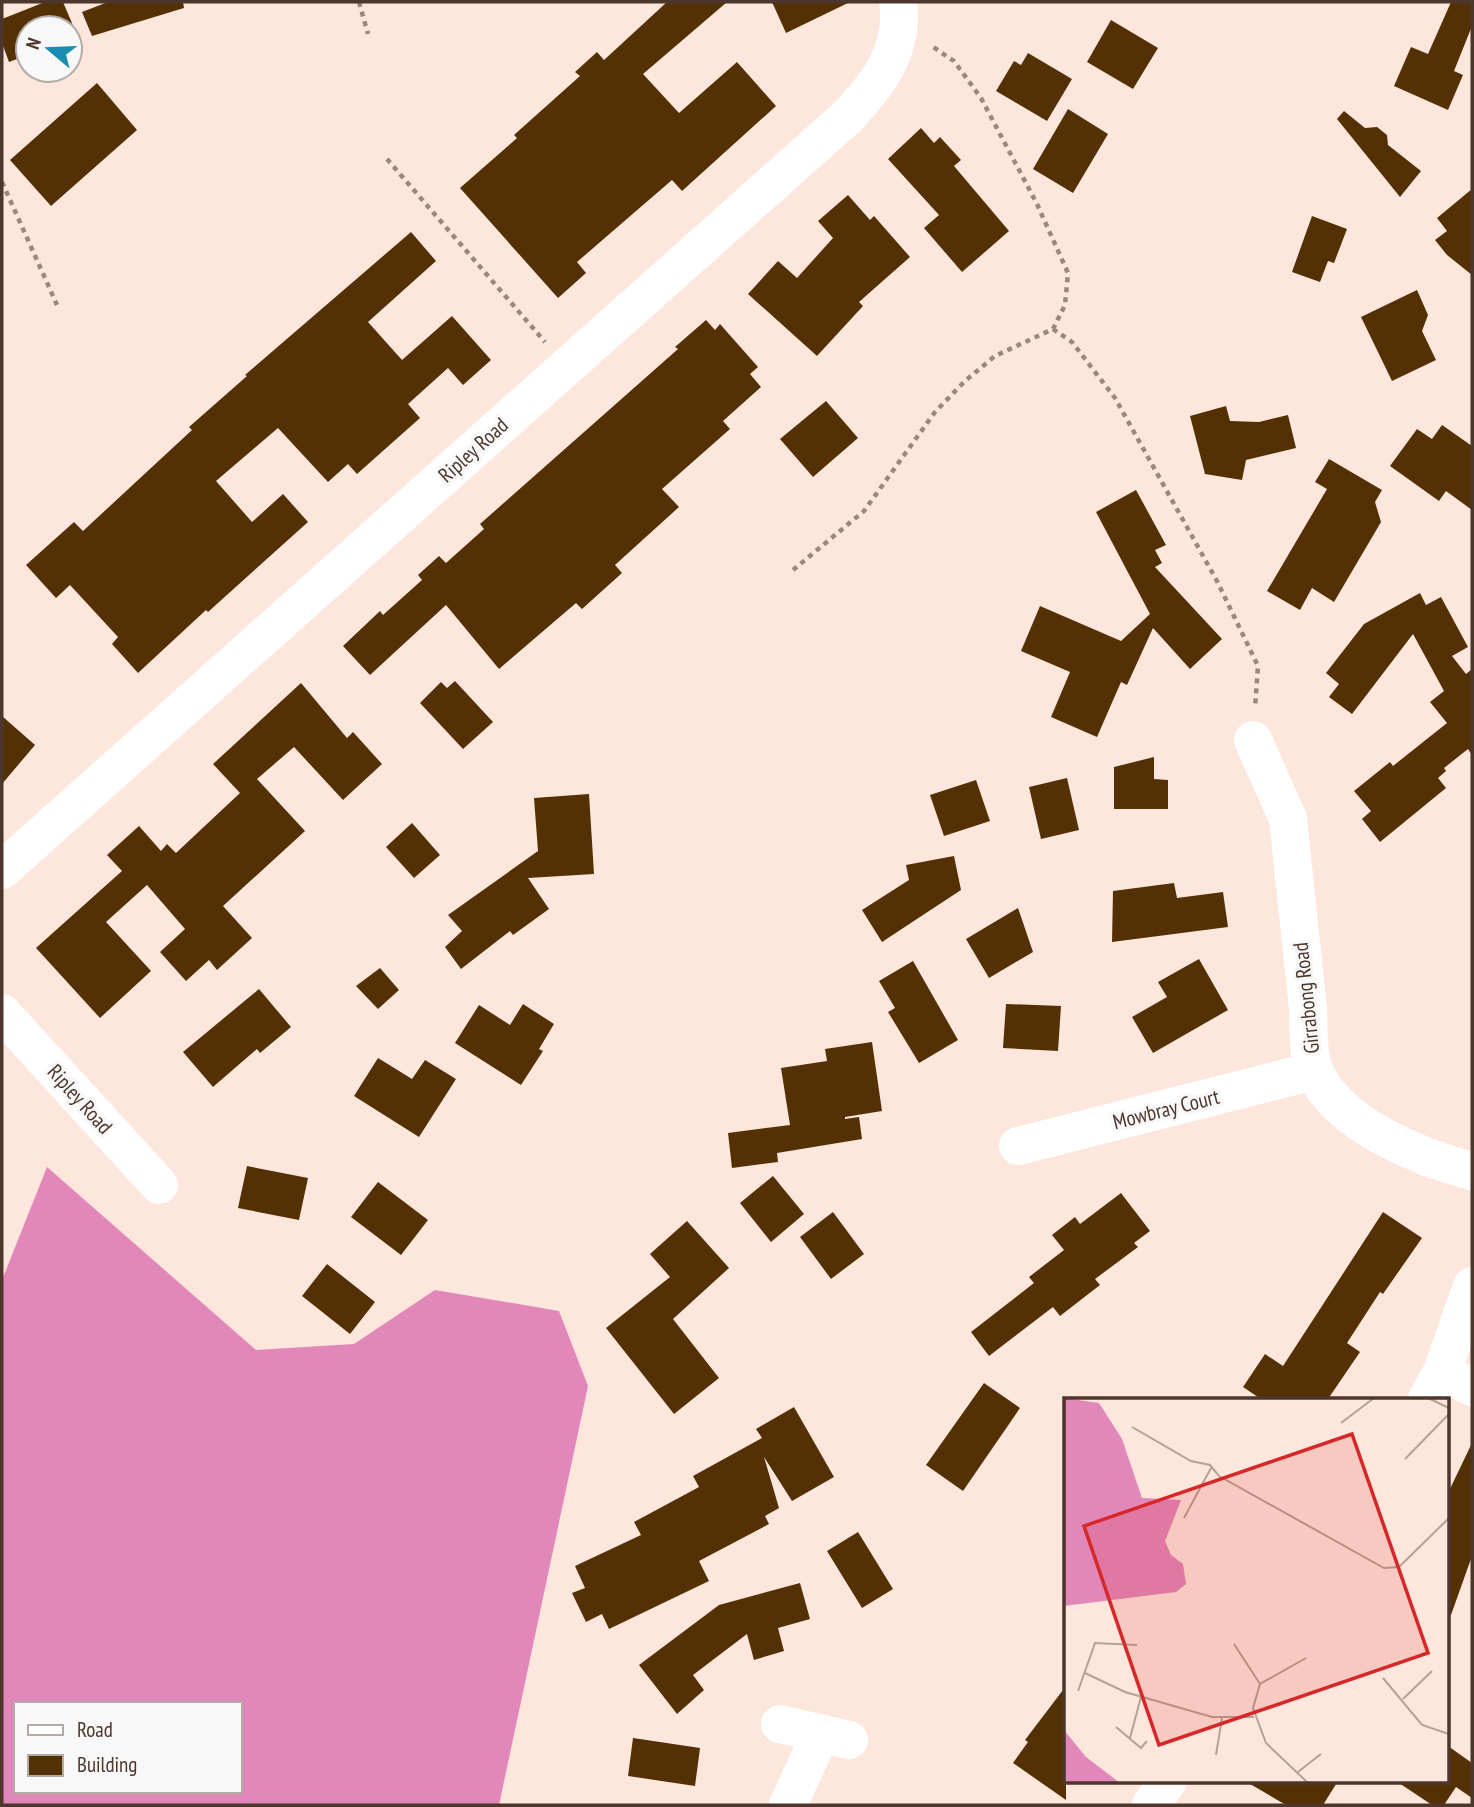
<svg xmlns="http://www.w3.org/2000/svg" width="1474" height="1807" font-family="'PT Sans Narrow',sans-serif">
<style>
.forest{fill:#e287ba;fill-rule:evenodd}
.building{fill:#543105}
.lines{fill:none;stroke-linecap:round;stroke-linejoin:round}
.path{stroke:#9d867b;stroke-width:4.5;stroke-dasharray:5 5;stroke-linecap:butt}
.minor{stroke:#fff;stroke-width:38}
.labels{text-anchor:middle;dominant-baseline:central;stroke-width:7;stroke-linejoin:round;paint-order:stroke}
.street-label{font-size:21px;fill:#4d362c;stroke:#f8f8f8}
.inset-road{fill:none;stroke:#b7a095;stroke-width:2}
.view{fill:#d62828;fill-opacity:0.15;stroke:#d62828;stroke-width:3.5}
.inset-edge{fill:none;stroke:#4d362c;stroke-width:3.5}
</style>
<rect width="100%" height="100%" fill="#fde6db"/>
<path class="forest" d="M 47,1167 L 256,1350 L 354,1344 L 435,1290 L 559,1311 L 588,1386 L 499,1805 L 2,1805 L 2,1280 ZM 16,1704 L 240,1704 L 240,1791 L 16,1791 Z"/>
<path class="building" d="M 45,2 L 63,2 L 77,35 L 70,38 L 70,28 L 28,28 L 28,55 L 9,62 L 2,43 L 2,19 Z
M 108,2 L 183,2 L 184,8 L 92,36 L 82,12 Z
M 667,2 L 727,2 L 643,74 L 679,113 L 737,62 L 776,106 L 682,191 L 672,180 L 577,262 L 586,273 L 558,298 L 460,188 L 517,138 L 514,135 L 580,76 L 575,72 L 597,52 L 604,60 Z
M 772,2 L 850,2 L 786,33 Z
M 1451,2 L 1472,2 L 1472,26 L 1454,71 L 1463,75 L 1448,110 L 1394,86 L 1411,47 L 1428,54 Z
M 1111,20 L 1158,48 L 1133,89 L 1087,62 Z
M 1028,53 L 1072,79 L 1047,121 L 996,91 L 1014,61 L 1021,65 Z
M 97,83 L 137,130 L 51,206 L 10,160 Z
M 1068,109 L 1108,134 L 1073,193 L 1033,169 Z
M 1344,111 L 1365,128 L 1377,127 L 1387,135 L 1388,145 L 1421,171 L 1400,197 L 1337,119 Z
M 921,128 L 934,143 L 940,137 L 961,160 L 954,166 L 1009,231 L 962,272 L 924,228 L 939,215 L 888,159 Z
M 1472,189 L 1472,275 L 1447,255 L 1435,240 L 1447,231 L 1437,218 Z
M 848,195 L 870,220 L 874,216 L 910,257 L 859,302 L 863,306 L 817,356 L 748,294 L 778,261 L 797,278 L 833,238 L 818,221 Z
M 1312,216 L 1347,229 L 1334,263 L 1328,261 L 1320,282 L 1292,272 Z
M 411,232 L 436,261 L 368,322 L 402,360 L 452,316 L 491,360 L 463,385 L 448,368 L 408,404 L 420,418 L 357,474 L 348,464 L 328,482 L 278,428 L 216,481 L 252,522 L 283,494 L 308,522 L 208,612 L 206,610 L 138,673 L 112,644 L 118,637 L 70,585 L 56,598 L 26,565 L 74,522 L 83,531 L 192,430 L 189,427 L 247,376 L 245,375 Z
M 1417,290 L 1428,315 L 1422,331 L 1436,360 L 1392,381 L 1361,317 Z
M 706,320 L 715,330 L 720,324 L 758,367 L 750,374 L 761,387 L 723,421 L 730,429 L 662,489 L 679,507 L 615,565 L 622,573 L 582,609 L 576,603 L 499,669 L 446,605 L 370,675 L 343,646 L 380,611 L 383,615 L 422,580 L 418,575 L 439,556 L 446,563 L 484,529 L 480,524 L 678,349 L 675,347 Z
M 826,401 L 858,438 L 813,477 L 780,439 Z
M 1226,406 L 1230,421 L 1259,422 L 1288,415 L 1296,448 L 1246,460 L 1242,480 L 1205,474 L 1190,416 Z
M 1442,425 L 1472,446 L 1472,510 L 1446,491 L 1439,501 L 1390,466 L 1417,429 L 1432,439 Z
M 1329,459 L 1382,490 L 1375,502 L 1381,522 L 1334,602 L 1312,588 L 1300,610 L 1267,591 L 1327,489 L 1315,482 Z
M 1136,490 L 1166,545 L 1155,550 L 1162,563 L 1155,567 L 1222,639 L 1190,669 L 1153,628 L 1127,685 L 1121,682 L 1097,737 L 1051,717 L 1070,672 L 1021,651 L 1040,606 L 1121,641 L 1150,614 L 1096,512 Z
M 1420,593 L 1426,605 L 1441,597 L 1468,647 L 1452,656 L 1466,674 L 1472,669 L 1472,755 L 1468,749 L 1444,768 L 1446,771 L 1438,778 L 1446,788 L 1380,842 L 1362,819 L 1371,811 L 1354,791 L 1390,762 L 1393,766 L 1447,723 L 1430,702 L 1444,691 L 1413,634 L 1352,714 L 1329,697 L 1339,684 L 1326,673 L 1364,624 Z
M 455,681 L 493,722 L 463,749 L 420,703 L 441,682 L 447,688 Z
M 301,683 L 347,738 L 353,732 L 382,764 L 343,800 L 294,747 L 257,779 L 305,831 L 223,906 L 252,938 L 217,970 L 209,960 L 186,981 L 160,952 L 185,929 L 147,885 L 106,922 L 151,971 L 100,1018 L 36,948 L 122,871 L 107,855 L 139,826 L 161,851 L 167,844 L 176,853 L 240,793 L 213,764 Z
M 2,716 L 35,745 L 2,784 Z
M 1154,757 L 1154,779 L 1168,780 L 1168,809 L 1114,809 L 1114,767 Z
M 1067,778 L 1079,830 L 1041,839 L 1029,787 Z
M 976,780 L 990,821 L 944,836 L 930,795 Z
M 589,794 L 594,874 L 528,878 L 549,909 L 513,935 L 510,931 L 461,969 L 445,947 L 462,931 L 448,915 L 538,851 L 534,798 Z
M 412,823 L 440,855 L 414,878 L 386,847 Z
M 954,856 L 961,890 L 882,942 L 862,910 L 909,880 L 906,865 Z
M 1174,883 L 1177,898 L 1223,892 L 1228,927 L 1112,942 L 1113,891 Z
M 1018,908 L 1033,952 L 989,978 L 966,939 Z
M 1199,959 L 1228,1010 L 1153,1053 L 1132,1017 L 1167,997 L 1158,982 Z
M 913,961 L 958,1040 L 919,1063 L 888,1012 L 895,1008 L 879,981 Z
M 380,968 L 399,990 L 378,1009 L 356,986 Z
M 259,989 L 291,1027 L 260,1053 L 257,1049 L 213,1087 L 183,1052 Z
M 523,1004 L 554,1024 L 539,1049 L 543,1051 L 521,1085 L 455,1043 L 479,1005 L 510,1025 Z
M 1006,1004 L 1061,1006 L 1058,1051 L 1003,1048 Z
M 872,1042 L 882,1111 L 845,1117 L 845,1119 L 859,1117 L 862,1139 L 777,1153 L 778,1162 L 732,1168 L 728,1133 L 790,1125 L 781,1068 L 827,1061 L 825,1049 Z
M 378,1058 L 412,1079 L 425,1060 L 456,1079 L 419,1137 L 354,1096 Z
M 247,1166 L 308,1178 L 299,1220 L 238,1208 Z
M 773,1176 L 804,1214 L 771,1242 L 740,1203 Z
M 378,1182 L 428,1220 L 401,1255 L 351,1217 Z
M 1121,1193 L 1150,1231 L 1134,1243 L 1138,1247 L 1095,1279 L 1100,1285 L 1060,1316 L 1053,1307 L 989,1356 L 971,1332 L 1034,1283 L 1029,1277 L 1064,1250 L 1052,1235 L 1075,1217 L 1080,1224 Z
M 833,1212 L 864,1254 L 831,1279 L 800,1237 Z
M 1383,1212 L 1422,1238 L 1383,1294 L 1380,1292 L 1347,1343 L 1360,1352 L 1328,1399 L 1261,1399 L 1243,1387 L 1265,1354 L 1283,1366 Z
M 687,1221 L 729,1268 L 673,1319 L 719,1378 L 674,1414 L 606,1328 L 670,1277 L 650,1254 Z
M 327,1264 L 375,1302 L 350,1334 L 302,1296 Z
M 984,1383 L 1020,1408 L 963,1491 L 926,1465 Z
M 794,1407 L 834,1477 L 792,1501 L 764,1457 L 779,1508 L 765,1516 L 769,1524 L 699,1561 L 709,1581 L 609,1629 L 602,1614 L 586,1622 L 572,1593 L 585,1588 L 575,1566 L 641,1535 L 634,1522 L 699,1487 L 693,1476 L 762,1438 L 756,1429 Z
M 1472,1443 L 1472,1556 L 1451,1615 L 1448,1614 L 1448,1493 Z
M 858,1532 L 893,1589 L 862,1608 L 827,1551 Z
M 800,1583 L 810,1619 L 778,1628 L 784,1651 L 754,1660 L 747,1634 L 693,1675 L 704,1690 L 677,1714 L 639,1665 L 719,1605 Z
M 1066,1686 L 1066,1800 L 1013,1763 L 1028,1742 L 1025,1740 Z
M 633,1738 L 700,1748 L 695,1786 L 628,1776 Z
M 1448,1746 L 1472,1763 L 1472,1798 L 1456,1787 L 1444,1805 L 1432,1805 L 1396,1781 L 1448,1781 Z
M 1245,1781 L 1338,1781 L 1323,1805 L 1286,1805 Z"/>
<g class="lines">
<path class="path" d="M 359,2 L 368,34
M 387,159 L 545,342
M 2,182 L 57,305
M 1053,329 L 1072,342 L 1115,398 L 1217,581 L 1258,666 L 1255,708
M 793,570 L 864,511 L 935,412 L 965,381 L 995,356 L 1053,329 L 1065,305 L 1068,273 L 1037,204 L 981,98 L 954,61 L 930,45"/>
<path class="minor" d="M 1253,740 L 1288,819 L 1308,1009 C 1309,1030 1307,1055 1316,1074 C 1339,1125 1421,1158 1472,1171
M 2,870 L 847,117 C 878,85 905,49 898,2
M 2,1013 L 159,1185
M 1018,1146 L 1314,1071
M 1442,1372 L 1472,1387
M 1427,1399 L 1442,1372 L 1472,1286
M 780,1724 L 849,1740
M 788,1805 L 821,1733
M 1151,1805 L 1168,1781"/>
</g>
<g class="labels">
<g class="street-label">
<text transform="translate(473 450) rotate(-42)">Ripley Road</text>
<text transform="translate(1306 998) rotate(-96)">Girrabong Road</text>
<text transform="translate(80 1099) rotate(48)">Ripley Road</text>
<text transform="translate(1166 1109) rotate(-14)">Mowbray Court</text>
</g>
</g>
<g transform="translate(1064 1398)">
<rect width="385" height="385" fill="#fde6db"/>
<path d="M 0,0 L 35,5 L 58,41 L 78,100 L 117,102 L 101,143 L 107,157 L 119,166 L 122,186 L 112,194 L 0,208 ZM 0,332 L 22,359 L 56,385 L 0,385 Z" fill="#e287ba"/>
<path class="inset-road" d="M 364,0 L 385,10M 277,25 L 310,0M 68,29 L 127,63 L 146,67 L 155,78 L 320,170 L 335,169 L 385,120M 341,61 L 385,16M 120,120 L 147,70M 170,246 L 196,286M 242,260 L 196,286 L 189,310 L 202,345 L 244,385M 21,275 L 61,294 L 148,319 L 190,319M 319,280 L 358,327 L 385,336M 14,293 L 31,245 L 73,247M 339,301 L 368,273M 52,329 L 77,350 L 83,343M 66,340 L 77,299M 152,357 L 158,320M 234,374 L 257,356"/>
<path class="view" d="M 288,36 L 364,255 L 95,347 L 20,128 Z"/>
<rect width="385" height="385" class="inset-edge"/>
</g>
<rect width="1474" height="1807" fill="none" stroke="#4d362c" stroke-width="7"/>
<rect x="14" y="1702" width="228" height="91" fill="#f8f8f8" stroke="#b4aaa6" stroke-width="2"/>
<rect x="28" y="1725" width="35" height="10" fill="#ffffff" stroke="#b4aaa6" stroke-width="2"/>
<text x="77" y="1737" font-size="21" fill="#4d362c">Road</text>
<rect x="28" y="1755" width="35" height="21" fill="#543105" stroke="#b4aaa6" stroke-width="2"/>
<text x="77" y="1772" font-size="21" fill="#4d362c">Building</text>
<g transform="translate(49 49) rotate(289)"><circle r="33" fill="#f8f8f8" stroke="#b4aaa6" stroke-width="2"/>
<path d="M0-5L12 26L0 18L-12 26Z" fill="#198cb0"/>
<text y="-10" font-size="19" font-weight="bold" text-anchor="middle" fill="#4d362c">N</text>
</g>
</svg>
